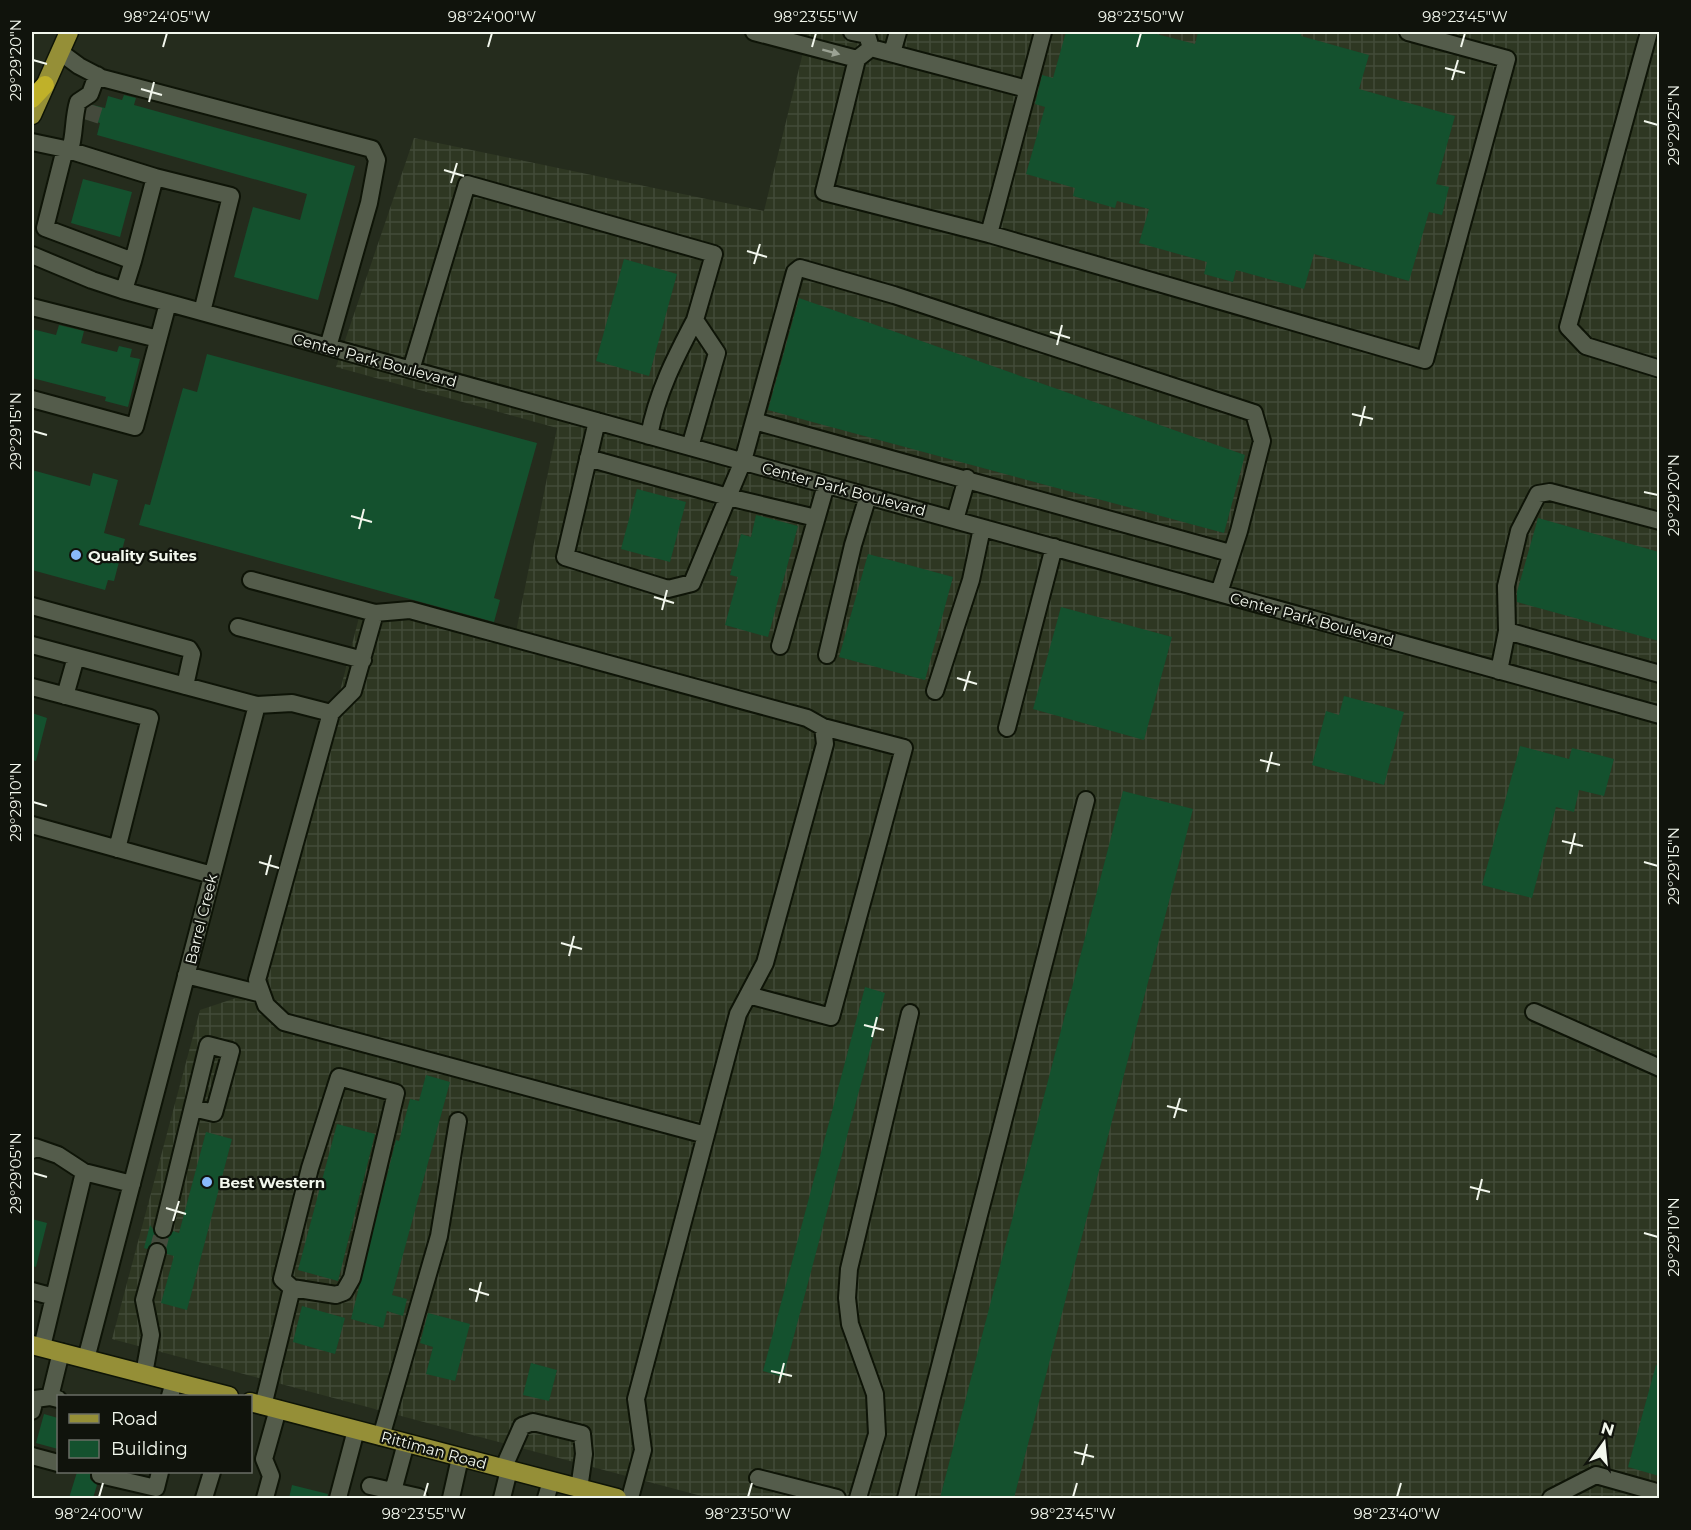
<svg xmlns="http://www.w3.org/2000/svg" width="1691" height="1530" font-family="Montserrat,sans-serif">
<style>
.industrial{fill:url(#industrial-grid)}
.building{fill:#14512e}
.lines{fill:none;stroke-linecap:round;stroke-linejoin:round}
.minor-tunnel{stroke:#444a3c;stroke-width:16;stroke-dasharray:16 8;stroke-linecap:butt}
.minor-casing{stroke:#0e1407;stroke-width:20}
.major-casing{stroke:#0e1407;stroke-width:21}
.highway-casing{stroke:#0e1407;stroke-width:21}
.minor{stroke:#545c4b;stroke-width:16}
.major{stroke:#958f37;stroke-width:18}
.highway{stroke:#c0b129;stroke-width:18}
.oneway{fill:#9ba294}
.ticks{fill:none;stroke:#f2f7ed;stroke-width:2}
.poi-dot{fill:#89bafc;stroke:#10130c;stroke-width:2}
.labels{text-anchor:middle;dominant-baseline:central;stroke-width:4.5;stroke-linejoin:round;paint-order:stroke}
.street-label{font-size:15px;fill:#f2f7ed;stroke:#10130c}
.poi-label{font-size:15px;font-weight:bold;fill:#f2f7ed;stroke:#10130c;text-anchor:start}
.neatline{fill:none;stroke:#f2f7ed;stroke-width:2}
.ticks-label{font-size:15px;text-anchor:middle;fill:#f2f7ed}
</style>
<defs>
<pattern id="industrial-grid" width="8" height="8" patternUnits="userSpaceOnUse" patternTransform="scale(1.5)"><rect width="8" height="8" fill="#2e3722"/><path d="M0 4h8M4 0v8" fill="none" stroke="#424b38"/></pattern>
</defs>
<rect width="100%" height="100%" fill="#252c1d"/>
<path class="industrial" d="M 808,32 L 1659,32 L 1659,1498 L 709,1498 L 112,1339 L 200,1010 L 263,989 L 363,602 L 515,637 L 557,428 L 336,367 L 414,138 L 764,211 Z"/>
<path class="building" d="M 1066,32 L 1149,32 L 1195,44 L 1198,32 L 1302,32 L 1301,36 L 1369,55 L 1359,89 L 1455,116 L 1436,184 L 1449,187 L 1442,215 L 1429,212 L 1409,281 L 1314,254 L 1304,289 L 1236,270 L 1233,282 L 1204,274 L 1207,262 L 1139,243 L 1149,209 L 1117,201 L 1115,208 L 1073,196 L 1075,188 L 1026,174 L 1045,107 L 1035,104 L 1042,75 L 1053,78 Z
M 124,95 L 136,98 L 134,105 L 355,166 L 318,300 L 234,277 L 253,207 L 300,220 L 307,194 L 97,135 L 100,123 L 85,119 L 87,108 L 93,105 L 105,108 L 108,96 L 122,100 Z
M 83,179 L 132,192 L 120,237 L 71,223 Z
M 624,259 L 677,274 L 649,376 L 596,361 Z
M 799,298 L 1245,455 L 1224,533 L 768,410 Z
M 59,325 L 84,331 L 81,343 L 117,352 L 119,346 L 132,349 L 130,357 L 140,359 L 128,407 L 105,401 L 106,397 L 32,378 L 32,329 L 56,335 Z
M 207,354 L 537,443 L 494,598 L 500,600 L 494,622 L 139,525 L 145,504 L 150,505 L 183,388 L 197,392 Z
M 32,470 L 90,486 L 93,473 L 118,480 L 104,533 L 125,539 L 114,581 L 108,580 L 105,590 L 32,570 Z
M 637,489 L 686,502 L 670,562 L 621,549 Z
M 756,515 L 798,526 L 768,637 L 725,625 L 738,577 L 730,575 L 741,534 L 751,537 Z
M 1538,518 L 1659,552 L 1659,641 L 1517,602 L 1517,592 Z
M 868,554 L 953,577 L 925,680 L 839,657 Z
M 1061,607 L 1172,637 L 1144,740 L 1033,709 Z
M 1344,696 L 1404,712 L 1384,785 L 1312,765 L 1326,711 L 1339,715 Z
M 32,713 L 47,718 L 36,761 L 32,760 Z
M 1520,746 L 1569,759 L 1572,748 L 1614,759 L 1604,796 L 1579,790 L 1574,812 L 1556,807 L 1532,898 L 1482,885 Z
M 1123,791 L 1193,809 L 1014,1498 L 940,1498 Z
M 865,987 L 885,993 L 783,1377 L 763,1371 Z
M 426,1075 L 450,1082 L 392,1295 L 407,1299 L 403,1316 L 387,1311 L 383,1328 L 351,1319 L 396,1140 L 399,1141 L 410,1099 L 419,1101 Z
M 337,1124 L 375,1134 L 338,1281 L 298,1270 Z
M 206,1132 L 232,1139 L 187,1310 L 161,1303 L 174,1256 L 167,1254 L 167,1249 L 160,1242 L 154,1242 L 147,1249 L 144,1248 L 150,1225 L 160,1239 L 166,1239 L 173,1231 L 179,1233 Z
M 32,1219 L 47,1223 L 36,1267 L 32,1266 Z
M 302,1306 L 345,1318 L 335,1354 L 293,1342 Z
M 428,1313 L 470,1324 L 455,1381 L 426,1374 L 433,1347 L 420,1343 Z
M 531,1363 L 557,1370 L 549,1401 L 523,1395 Z
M 1656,1365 L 1659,1366 L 1659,1476 L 1628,1467 Z
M 44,1414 L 58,1418 L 58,1449 L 36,1443 Z
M 77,1472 L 90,1472 L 90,1479 L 97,1485 L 93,1498 L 69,1498 Z
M 292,1485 L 328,1494 L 327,1498 L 289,1498 Z"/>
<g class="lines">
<path class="minor-tunnel" d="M 90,121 L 95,105
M 157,1252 L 163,1229"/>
<defs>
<path id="minor" d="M 754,32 L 857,59 L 871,48 L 1027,89
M 852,32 L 867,35 L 871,48
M 1649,32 L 1568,327 L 1586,346 L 1660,369
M 60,52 L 79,66 L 102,78 L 372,149 L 377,160 L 369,203 L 328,347
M 892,53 L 898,32
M 857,59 L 824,192 L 989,234 L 1425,360 L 1507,59 L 1408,32
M 32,142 L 65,149 L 45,228 L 133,261 L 124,290
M 65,149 L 155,177 L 133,261
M 70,150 C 75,134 73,119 78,102 L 90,94 L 97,75
M 155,177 L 231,196 L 202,312
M 989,234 L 1043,32
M 32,255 L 92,280 L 122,290 L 1660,715
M 32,307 L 158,339
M 411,370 L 467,184 L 714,254 L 695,320 L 717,353 L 690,447
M 32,399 L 135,427 L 168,303
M 597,421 L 565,557 L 668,589 L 692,583 L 743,461 L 795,272 L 800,268 L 894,295 L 1254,413 L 1262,441 L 1239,531 L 1219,593
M 754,421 L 1230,553
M 649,436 C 657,393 675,358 695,320
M 588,458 L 728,497 L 816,518
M 955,520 L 967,478
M 251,580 L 375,613
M 32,606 L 189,649 L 192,654 L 185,686
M 238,627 L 363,660
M 1507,631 L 1660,674
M 32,645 L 257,705 L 86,1359
M 780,646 L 826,485
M 827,655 L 853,545 L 868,496
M 1499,671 L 1507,631 L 1506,586 L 1519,531 L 1538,494 L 1550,492 L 1660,521
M 32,687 L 150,718 L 117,849
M 935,691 L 971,580 L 982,528
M 65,696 L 76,657
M 257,705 L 292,703 L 331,713
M 1007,728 L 1054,547
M 32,825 L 212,875
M 186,975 L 262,994
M 748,995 L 831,1017 L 904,748 L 823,727
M 1534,1012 L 1660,1068
M 32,1150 L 35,1147 L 58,1155 L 84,1172 L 132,1184
M 163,1229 L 208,1045 L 231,1051 L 214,1113 L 193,1108
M 32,1291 L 54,1297
M 42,1347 L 84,1172
M 144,1374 L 151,1335 L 144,1300 L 157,1252
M 170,1396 L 174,1382
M 58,1399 L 50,1397 L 61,1352
M 263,1406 L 292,1288 L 336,1295 L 344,1292 L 352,1278 L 396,1093 L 339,1077 L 310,1168 L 282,1279 L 292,1288
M 32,1411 L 35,1399 L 50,1397
M 381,1437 L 439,1236 L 458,1121
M 32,1456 L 58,1463
M 503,1469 L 522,1426 L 533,1422 L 582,1434 L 584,1454 L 579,1489
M 100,1475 L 156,1488 L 160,1472
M 758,1478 L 837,1498
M 370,1486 L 419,1497
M 393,1491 L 406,1443
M 204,1498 L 212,1472
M 265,1498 L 271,1476 L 264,1459 L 278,1409
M 338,1498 L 356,1430
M 451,1498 L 460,1458
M 502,1498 L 509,1470
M 546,1498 L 551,1481
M 630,1498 L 643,1450 L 636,1399 L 738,1014 L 765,963 L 825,744 L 823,727 L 807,718 L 410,610 L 375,613 L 353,691 L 331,713 L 257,980 L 266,1005 L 284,1022 L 706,1135
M 858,1498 L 877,1434 L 875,1394 L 850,1324 L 847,1298 L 849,1269 L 910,1013
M 906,1498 L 1086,800
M 1551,1498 L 1596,1475 L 1660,1493"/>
<path id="major" d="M 32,115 L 69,32
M 32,1345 L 229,1396
M 250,1402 L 617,1498"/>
<path id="highway" d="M 32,99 L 45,85"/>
</defs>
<use href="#minor" class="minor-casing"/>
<use href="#major" class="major-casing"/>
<use href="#highway" class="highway-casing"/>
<use href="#minor" class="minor"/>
<use href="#major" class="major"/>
<use href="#highway" class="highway"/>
</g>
<defs><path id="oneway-solid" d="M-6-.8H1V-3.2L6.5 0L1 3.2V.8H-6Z" transform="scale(1.5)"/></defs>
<use class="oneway" href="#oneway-solid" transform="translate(831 52) rotate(15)"/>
<path class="ticks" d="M 163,47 L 167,33M 488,47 L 492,33M 812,47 L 816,33M 1137,47 L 1141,33M 1461,47 L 1465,33M 33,60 L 47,64M 1445,68 L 1465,73M 1452,80 L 1458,60M 141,89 L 162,95M 149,102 L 154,82M 1644,121 L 1658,125M 444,170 L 464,176M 451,183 L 457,163M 747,251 L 767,257M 754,264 L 760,244M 1050,332 L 1070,338M 1057,345 L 1062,325M 1352,414 L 1373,419M 1360,426 L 1365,406M 33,431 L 47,435M 1644,492 L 1658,495M 351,516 L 372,522M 359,529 L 364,509M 654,597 L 674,603M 662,610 L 667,590M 957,678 L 977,684M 964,691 L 970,671M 1260,760 L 1280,765M 1267,772 L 1272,752M 33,802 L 47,806M 1562,841 L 1583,846M 1570,854 L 1575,833M 259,862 L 279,868M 1644,862 L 1658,866M 266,875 L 271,855M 561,943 L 582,949M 569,956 L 574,936M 864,1025 L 884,1030M 872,1037 L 877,1017M 1167,1106 L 1187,1111M 1174,1118 L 1180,1098M 33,1173 L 47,1177M 1470,1187 L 1490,1192M 1477,1200 L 1482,1179M 166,1208 L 186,1214M 173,1221 L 179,1201M 1644,1233 L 1658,1237M 469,1289 L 489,1295M 476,1302 L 481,1282M 771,1371 L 792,1376M 779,1383 L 784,1363M 1074,1452 L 1094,1457M 1082,1465 L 1087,1444M 99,1497 L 103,1483M 424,1497 L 428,1483M 748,1497 L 752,1483M 1073,1497 L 1077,1483M 1397,1497 L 1401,1483"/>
<g class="poi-dot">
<circle cx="76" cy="555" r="6"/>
<circle cx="207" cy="1182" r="6"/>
</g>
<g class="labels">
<g class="street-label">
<text transform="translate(375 360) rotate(15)">Center Park Boulevard</text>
<text transform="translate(844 489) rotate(15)">Center Park Boulevard</text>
<text transform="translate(1312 619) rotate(15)">Center Park Boulevard</text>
<text transform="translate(201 919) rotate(-76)">Barrel Creek</text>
<text transform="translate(434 1450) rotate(15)">Rittiman Road</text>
</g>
<g class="poi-label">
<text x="88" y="555">Quality Suites</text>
<text x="219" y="1182">Best Western</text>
</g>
</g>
<rect width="1691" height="1530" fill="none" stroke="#10130c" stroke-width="66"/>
<rect x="57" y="1395" width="195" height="78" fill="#10130c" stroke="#6a6e66" stroke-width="1.5"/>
<rect x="69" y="1414" width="30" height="9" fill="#958f37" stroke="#6a6e66" stroke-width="1.5"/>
<text x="111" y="1425" font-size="18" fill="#f2f7ed">Road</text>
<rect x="69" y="1440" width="30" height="18" fill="#14512e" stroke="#6a6e66" stroke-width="1.5"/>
<text x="111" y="1455" font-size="18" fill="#f2f7ed">Building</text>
<g transform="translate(1604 1443) rotate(15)" stroke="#10130c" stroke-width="4.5" paint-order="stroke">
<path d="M0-4.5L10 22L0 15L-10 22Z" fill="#f2f7ed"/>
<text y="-9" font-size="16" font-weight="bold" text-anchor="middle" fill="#f2f7ed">N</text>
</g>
<rect x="33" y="33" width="1625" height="1464" class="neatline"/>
<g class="ticks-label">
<text x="167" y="22">98°24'05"W</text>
<text x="492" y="22">98°24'00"W</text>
<text x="816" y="22">98°23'55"W</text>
<text x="1141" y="22">98°23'50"W</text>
<text x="1465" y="22">98°23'45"W</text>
<text transform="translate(16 60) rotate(-90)" y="5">29°29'20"N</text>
<text transform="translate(1674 125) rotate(-90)" y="5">29°29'25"N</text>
<text transform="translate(16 431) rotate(-90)" y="5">29°29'15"N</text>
<text transform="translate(1674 495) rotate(-90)" y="5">29°29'20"N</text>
<text transform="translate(16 802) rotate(-90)" y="5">29°29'10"N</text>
<text transform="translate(1674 866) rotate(-90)" y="5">29°29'15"N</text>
<text transform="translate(16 1173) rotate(-90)" y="5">29°29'05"N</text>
<text transform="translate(1674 1237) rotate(-90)" y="5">29°29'10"N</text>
<text x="99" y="1519">98°24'00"W</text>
<text x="424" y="1519">98°23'55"W</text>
<text x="748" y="1519">98°23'50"W</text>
<text x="1073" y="1519">98°23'45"W</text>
<text x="1397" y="1519">98°23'40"W</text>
</g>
</svg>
